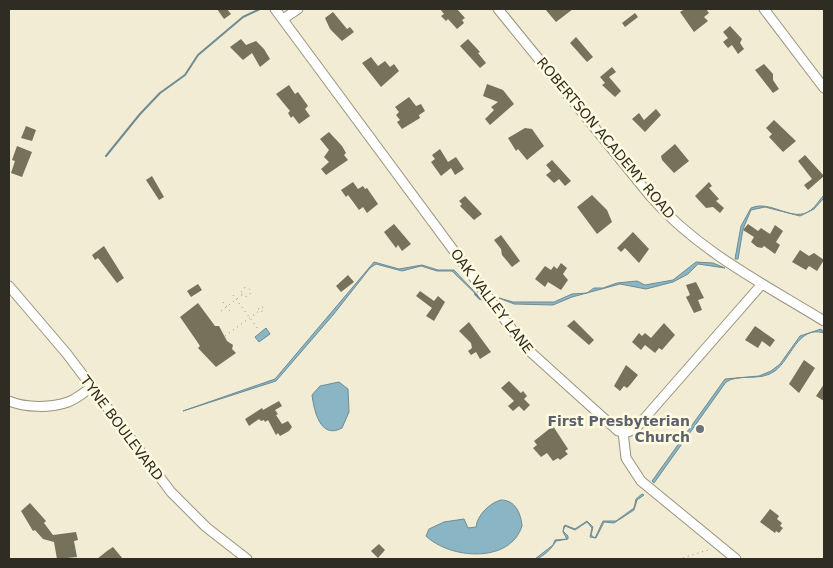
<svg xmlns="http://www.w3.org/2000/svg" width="833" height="568" font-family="'DejaVu Sans',sans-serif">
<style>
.water{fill:#89b5c5;stroke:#6e8c94}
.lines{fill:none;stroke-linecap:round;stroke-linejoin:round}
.stream{stroke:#6e8c94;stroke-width:2}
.building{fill:#75715b}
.minor-casing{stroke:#99947d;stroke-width:11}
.path{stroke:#9b9885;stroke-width:1;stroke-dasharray:1 4;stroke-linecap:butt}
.minor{stroke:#fff;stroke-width:9}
.worship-dot{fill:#6b7280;stroke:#fffae0;stroke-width:2}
.labels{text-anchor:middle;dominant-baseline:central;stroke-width:5;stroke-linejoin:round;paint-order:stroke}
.street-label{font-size:14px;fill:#2f2d23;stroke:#fffae0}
.worship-label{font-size:14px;font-weight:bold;fill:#5b616d;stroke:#fffae0;text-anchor:end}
</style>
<rect width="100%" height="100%" fill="#f1ecd3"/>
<path class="water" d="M 824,195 L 824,198 L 814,209 L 800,216 L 765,207 L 751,210 L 743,229 L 738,259 L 735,259 L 741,226 L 751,208 C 771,199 793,224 811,210 C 816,206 820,199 824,195 Z
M 374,262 L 399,269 L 422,265 L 438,270 L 454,270 L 484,302 L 452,271 L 437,271 L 421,266 L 402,271 L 376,264 L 370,268 L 333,315 L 276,381 L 183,411 L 275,379 Z
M 696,262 L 713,263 L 725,268 L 698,264 L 688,274 L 673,282 L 646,289 L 620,284 L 572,297 L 553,305 L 514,304 L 499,298 L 513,302 L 554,302 L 572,294 L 587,293 L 594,288 L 603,288 L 617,283 L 637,281 L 645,285 L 673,280 Z
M 266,328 L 270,334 L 259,342 L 255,337 Z
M 821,329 L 824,333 C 798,325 791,359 775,371 C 760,382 740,373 726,382 L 654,483 L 652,481 L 725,379 L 759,376 L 771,371 L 780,364 L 800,336 Z
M 339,382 L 348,389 L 349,412 L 342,428 C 320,440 314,410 312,395 L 320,386 Z
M 642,494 L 644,495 L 637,500 L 634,510 L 614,523 L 604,522 L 596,538 L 590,537 L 592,528 L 587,522 L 575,530 L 565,526 L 563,531 L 568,536 L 568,539 L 556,541 C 552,548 544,557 535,559 L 553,545 L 555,540 L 567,539 L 563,532 L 564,526 L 565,525 L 575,529 L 587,521 L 593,527 L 591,535 L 595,538 L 603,521 L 616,521 L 634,508 L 636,499 Z
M 501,500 C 515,500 521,513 522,526 C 510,564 450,559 426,536 L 429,529 L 444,522 L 464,519 L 468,528 L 476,527 C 477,516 489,503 501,500 Z"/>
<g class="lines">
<path class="stream" d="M 106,156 L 140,114 L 160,93 L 185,75 L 198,55 L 243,17 L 260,9
M 475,294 L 480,299 L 488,300"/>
</g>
<path class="building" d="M 217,9 L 227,9 L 231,14 L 224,19 Z
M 440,9 L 457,9 L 465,18 L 462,20 L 464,23 L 457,29 L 448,19 L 446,21 L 441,16 L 444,14 Z
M 545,9 L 573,9 L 556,22 Z
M 685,9 L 706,9 L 709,13 L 704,17 L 708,21 L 694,32 L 680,12 Z
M 333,12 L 347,29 L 350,27 L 354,32 L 342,41 L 330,29 L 325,18 Z
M 635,13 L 638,17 L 625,27 L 622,23 Z
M 730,26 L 742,39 L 740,43 L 744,49 L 738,54 L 732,45 L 728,48 L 723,42 L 728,38 L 723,32 Z
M 576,37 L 593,57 L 587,62 L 570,43 Z
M 241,39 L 246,45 L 256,41 L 264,49 L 270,59 L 260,67 L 252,53 L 243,60 L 230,47 Z
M 468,39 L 480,52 L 478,53 L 486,63 L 480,68 L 460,46 Z
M 371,57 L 378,66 L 385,61 L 390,67 L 394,64 L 399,71 L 381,87 L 362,63 Z
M 764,64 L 773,74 L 773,80 L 779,89 L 773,93 L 755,70 Z
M 612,67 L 616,72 L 609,77 L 621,91 L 615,97 L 602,85 L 605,83 L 600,77 Z
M 487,84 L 503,90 L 514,104 L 490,125 L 485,119 L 494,110 L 491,107 L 498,102 L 483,96 Z
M 289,85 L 295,94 L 298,92 L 308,106 L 305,109 L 310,116 L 299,124 L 293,116 L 291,118 L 288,113 L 290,111 L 276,94 Z
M 409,97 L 416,106 L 421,104 L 425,111 L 419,115 L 420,118 L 402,129 L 397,122 L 400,120 L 396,115 L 399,112 L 395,107 Z
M 656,109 L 661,115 L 645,132 L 632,119 L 639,113 L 644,120 Z
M 774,120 L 796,141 L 783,152 L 769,137 L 772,134 L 766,128 Z
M 26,126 L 36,130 L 32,141 L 21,138 Z
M 525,128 L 532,129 L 544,146 L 527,160 L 518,149 L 516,151 L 508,138 Z
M 329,132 L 342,146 L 346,153 L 344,155 L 348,160 L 326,175 L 321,169 L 329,162 L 324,157 L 329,150 L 320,139 Z
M 675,144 L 689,161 L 674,173 L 662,160 L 661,156 Z
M 17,146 L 32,152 L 22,177 L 11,173 L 15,161 L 12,160 Z
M 440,149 L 448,162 L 456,157 L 464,169 L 455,175 L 451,168 L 441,176 L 431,162 L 435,159 L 432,155 Z
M 805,155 L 824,176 L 808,190 L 804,185 L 812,179 L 798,161 Z
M 552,160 L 571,181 L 565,186 L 559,179 L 554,183 L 546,175 L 551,171 L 546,165 Z
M 152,176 L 164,197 L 159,200 L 146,180 Z
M 353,182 L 358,189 L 363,186 L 365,189 L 367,188 L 378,204 L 367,213 L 363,207 L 359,210 L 348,195 L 346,197 L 341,190 Z
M 709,182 L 712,186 L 709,188 L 719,199 L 716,201 L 724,208 L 720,213 L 713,207 L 706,208 L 695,196 Z
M 592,195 L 607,210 L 612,222 L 597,234 L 577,207 Z
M 465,196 L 482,214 L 474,220 L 460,206 L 462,204 L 459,201 Z
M 394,224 L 411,244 L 402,251 L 398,245 L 396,248 L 384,232 Z
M 748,224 L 758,231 L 761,228 L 770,234 L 775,225 L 783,231 L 776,242 L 780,245 L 775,254 L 764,246 L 762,248 L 757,247 L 751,242 L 754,237 L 743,230 Z
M 633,232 L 649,249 L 639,263 L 625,248 L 621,252 L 617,248 Z
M 501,235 L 520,261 L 512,267 L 502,255 L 501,249 L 494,240 Z
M 104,246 L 124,278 L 117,283 L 98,258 L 95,260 L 92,255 Z
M 800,250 L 809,256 L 814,253 L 824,260 L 817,271 L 809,266 L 806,270 L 792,262 Z
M 561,263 L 567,268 L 563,274 L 568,280 L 561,290 L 548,282 L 545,287 L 535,279 L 545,266 L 551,270 L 554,266 L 557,269 Z
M 348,275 L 354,282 L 341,292 L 336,286 Z
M 696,282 L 704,298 L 698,300 L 702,310 L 694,313 L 686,297 L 690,295 L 686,285 Z
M 198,284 L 202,290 L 191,297 L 187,291 Z
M 420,291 L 434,301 L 438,296 L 445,302 L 434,321 L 426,316 L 432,308 L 416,296 Z
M 198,303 L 215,326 L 219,326 L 227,341 L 233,345 L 232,349 L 236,353 L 216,367 L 198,348 L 200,346 L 196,340 L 180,317 Z
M 574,320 L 594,340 L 589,345 L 567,326 Z
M 469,322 L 491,352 L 480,359 L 476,352 L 471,355 L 468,351 L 472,348 L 471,343 L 459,331 Z
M 664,323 L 675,335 L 662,350 L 659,348 L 655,353 L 645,345 L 641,350 L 632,342 L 639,333 L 642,336 L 645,333 L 651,338 Z
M 755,326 L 775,340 L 770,347 L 762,341 L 758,348 L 745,340 Z
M 804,360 L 815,368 L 799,393 L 789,384 Z
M 626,365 L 638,375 L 630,385 L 627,388 L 624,386 L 620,391 L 614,386 Z
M 509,381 L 521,393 L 523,391 L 527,396 L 524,399 L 530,405 L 524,411 L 519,406 L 513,411 L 508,406 L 514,401 L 501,388 Z
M 824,384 L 824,401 L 816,396 Z
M 279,401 L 282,406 L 275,410 L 278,414 L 276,415 L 282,424 L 288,421 L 292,427 L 289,431 L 280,436 L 278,433 L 276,435 L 268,420 L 265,422 L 264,420 L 261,421 L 259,419 L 249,426 L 245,419 L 262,408 L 263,410 Z
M 553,426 L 568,449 L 565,451 L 568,454 L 560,460 L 558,458 L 553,461 L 547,453 L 541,457 L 533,448 L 537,445 L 534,441 Z
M 30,503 L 46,521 L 44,523 L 53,535 L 76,532 L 78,540 L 74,541 L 77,557 L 57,559 L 54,542 L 43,539 L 35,530 L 33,531 L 21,511 Z
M 770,509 L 779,516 L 777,519 L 782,523 L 780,526 L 783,528 L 779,533 L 776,531 L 775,533 L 760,522 Z
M 379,544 L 385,550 L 378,558 L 371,551 Z
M 113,547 L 123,559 L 97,559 L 107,551 Z"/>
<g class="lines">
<defs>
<path id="minor" d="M 275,9 L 525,347 L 618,431 L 628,432 L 636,428 L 762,284
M 498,9 L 651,197 C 698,251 764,284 824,321
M 764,9 L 824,88
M 283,19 L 298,9
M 9,286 L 67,354 L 171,492 L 206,527 L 247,559
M 9,401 C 25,408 52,408 68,402 C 77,399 84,392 92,387
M 623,432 L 626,458 L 641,481 L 736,559"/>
</defs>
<use href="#minor" class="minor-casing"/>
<path class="path" d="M241.5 292a4.5 4.5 0 1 1 9 0a4.5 4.5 0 1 1-9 0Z
M 233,295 L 258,329
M 223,302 L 230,311
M258.5 309a2.5 2.5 0 1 1 5 0a2.5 2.5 0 1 1-5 0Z
M 221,311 L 242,295
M 225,336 L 259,311
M 683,558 L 711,549"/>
<use href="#minor" class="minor"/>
</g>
<circle class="worship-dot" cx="700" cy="429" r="5"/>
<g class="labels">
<g class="street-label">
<text transform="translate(606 138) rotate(50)">ROBERTSON ACADEMY ROAD</text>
<text transform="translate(492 301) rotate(53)">OAK VALLEY LANE</text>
<text transform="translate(122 428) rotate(53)">TYNE BOULEVARD</text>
</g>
<g class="worship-label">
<text x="690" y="421">First Presbyterian<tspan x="690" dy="16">Church</tspan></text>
</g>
</g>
<rect width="833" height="568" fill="none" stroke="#2f2d23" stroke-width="20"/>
</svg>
